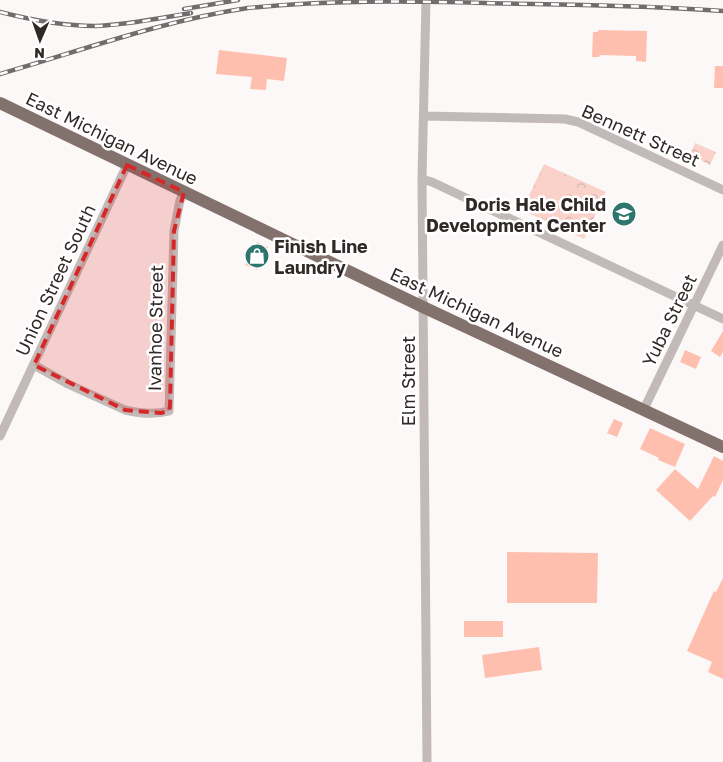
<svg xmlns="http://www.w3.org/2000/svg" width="723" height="762" font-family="'Golos Text',sans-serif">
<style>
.park{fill:url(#park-crowns)}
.pitch{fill:#fad2c9}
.building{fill:#ffbfaf}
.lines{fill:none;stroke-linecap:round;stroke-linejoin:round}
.minor{stroke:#c2bab8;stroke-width:9}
.highway{stroke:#82716d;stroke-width:12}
.rail-casing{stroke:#736c6c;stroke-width:4.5}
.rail{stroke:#fff;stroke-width:2.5;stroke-dasharray:8;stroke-linecap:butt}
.marked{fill:#d62828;fill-opacity:0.2;stroke:#d62828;stroke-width:4;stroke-dasharray:10 6;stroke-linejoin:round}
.labels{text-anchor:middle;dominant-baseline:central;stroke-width:5;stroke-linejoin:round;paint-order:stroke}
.street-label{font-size:18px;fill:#312928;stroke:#fff}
.poi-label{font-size:18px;font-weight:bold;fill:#312928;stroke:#fff;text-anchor:end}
</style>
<defs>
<pattern id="park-crowns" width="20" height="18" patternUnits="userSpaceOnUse" patternTransform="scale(1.25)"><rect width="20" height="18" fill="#fad2c9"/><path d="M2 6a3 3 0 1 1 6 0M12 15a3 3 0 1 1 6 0" fill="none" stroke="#d7b4ad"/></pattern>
</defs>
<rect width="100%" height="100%" fill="#fdf8f8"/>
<path class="park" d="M 695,143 L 716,152 L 710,165 L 697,158 L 696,159 L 690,155 Z
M 544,164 L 606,192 L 584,239 L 522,210 Z"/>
<path class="pitch" d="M 543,169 L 564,179 L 546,219 L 525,210 Z"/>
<path class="building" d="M 598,30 L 647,31 L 646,62 L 636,61 L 636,56 L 600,55 L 599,57 L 592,57 L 593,32 L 598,32 Z
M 219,50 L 287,58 L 284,81 L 267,79 L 266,90 L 250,89 L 252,77 L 216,74 Z
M 715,66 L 723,66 L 723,88 L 714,88 Z
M 257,242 L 268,247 L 257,270 L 245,265 Z
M 723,331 L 723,352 L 720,357 L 711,351 Z
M 685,350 L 701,357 L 696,369 L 680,362 Z
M 614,419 L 623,423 L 617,437 L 607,433 Z
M 650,428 L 685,444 L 675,467 L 658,460 L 659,458 L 640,449 Z
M 714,456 L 723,461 L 723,480 L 715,497 L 713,496 L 690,521 L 656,490 L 675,469 L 698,489 Z
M 507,552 L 598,553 L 597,603 L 507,603 Z
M 723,578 L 723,679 L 708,672 L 712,662 L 687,651 L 714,591 L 716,592 Z
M 464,621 L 503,621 L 503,637 L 464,637 Z
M 539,647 L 542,670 L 485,678 L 482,655 Z"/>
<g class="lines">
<path class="minor" d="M 426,0 L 422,179 L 427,762
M 424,116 L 565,119 L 578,122 L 723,190
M 422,179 L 432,182 L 723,319
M 34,365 L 68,384 L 125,410 C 138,413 155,415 169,411 L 174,231 L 180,200 L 184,192
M 644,409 L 723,245
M 0,436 L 127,165"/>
<path class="highway" d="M 0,103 L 423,307 L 723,447"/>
<defs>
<path id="rail" d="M 184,9 L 238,0
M 0,12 C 31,20 63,26 95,26 C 127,25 160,18 191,13
M 0,74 C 80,51 165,20 248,8 C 327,0 406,1 485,3 C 565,5 644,5 723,11"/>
</defs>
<use href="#rail" class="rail-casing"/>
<use href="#rail" class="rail"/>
</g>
<path class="marked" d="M 127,165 L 184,192 L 174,231 L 170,406 L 169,411 L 161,413 L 125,410 L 34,365 Z"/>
<defs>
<symbol id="school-disc" viewBox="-11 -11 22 22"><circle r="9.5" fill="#2e756c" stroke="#fff"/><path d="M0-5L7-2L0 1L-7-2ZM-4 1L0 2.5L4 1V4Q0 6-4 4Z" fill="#fff"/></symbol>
<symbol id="shop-disc" viewBox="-11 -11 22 22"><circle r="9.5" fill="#2e756c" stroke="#fff"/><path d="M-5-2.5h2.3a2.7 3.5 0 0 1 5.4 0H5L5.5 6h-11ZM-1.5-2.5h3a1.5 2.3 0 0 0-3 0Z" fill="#fff"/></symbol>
</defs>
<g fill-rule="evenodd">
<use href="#school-disc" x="610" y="200" width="28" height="28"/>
<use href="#shop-disc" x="243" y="242" width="28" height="28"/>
</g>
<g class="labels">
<g class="street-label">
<text transform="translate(641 135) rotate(24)">Bennett Street</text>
<text transform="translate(112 138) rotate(26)">East Michigan Avenue</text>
<text transform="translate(55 280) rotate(-65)">Union Street South</text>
<text transform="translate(477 312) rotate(25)">East Michigan Avenue</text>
<text transform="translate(669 320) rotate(-64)">Yuba Street</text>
<text transform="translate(155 328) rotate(-89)">Ivanhoe Street</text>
<text transform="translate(408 381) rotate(-90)">Elm Street</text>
</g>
<g class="poi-label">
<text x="606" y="204">Doris Hale Child<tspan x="606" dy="21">Development Center</tspan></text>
<text x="274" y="246" text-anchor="start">Finish Line<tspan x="274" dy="21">Laundry</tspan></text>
</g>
</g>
<g transform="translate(40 40) rotate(182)" stroke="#ffffff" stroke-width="4" paint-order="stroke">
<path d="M0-4L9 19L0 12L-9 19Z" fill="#312928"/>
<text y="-8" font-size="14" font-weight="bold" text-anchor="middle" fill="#312928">N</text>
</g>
</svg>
